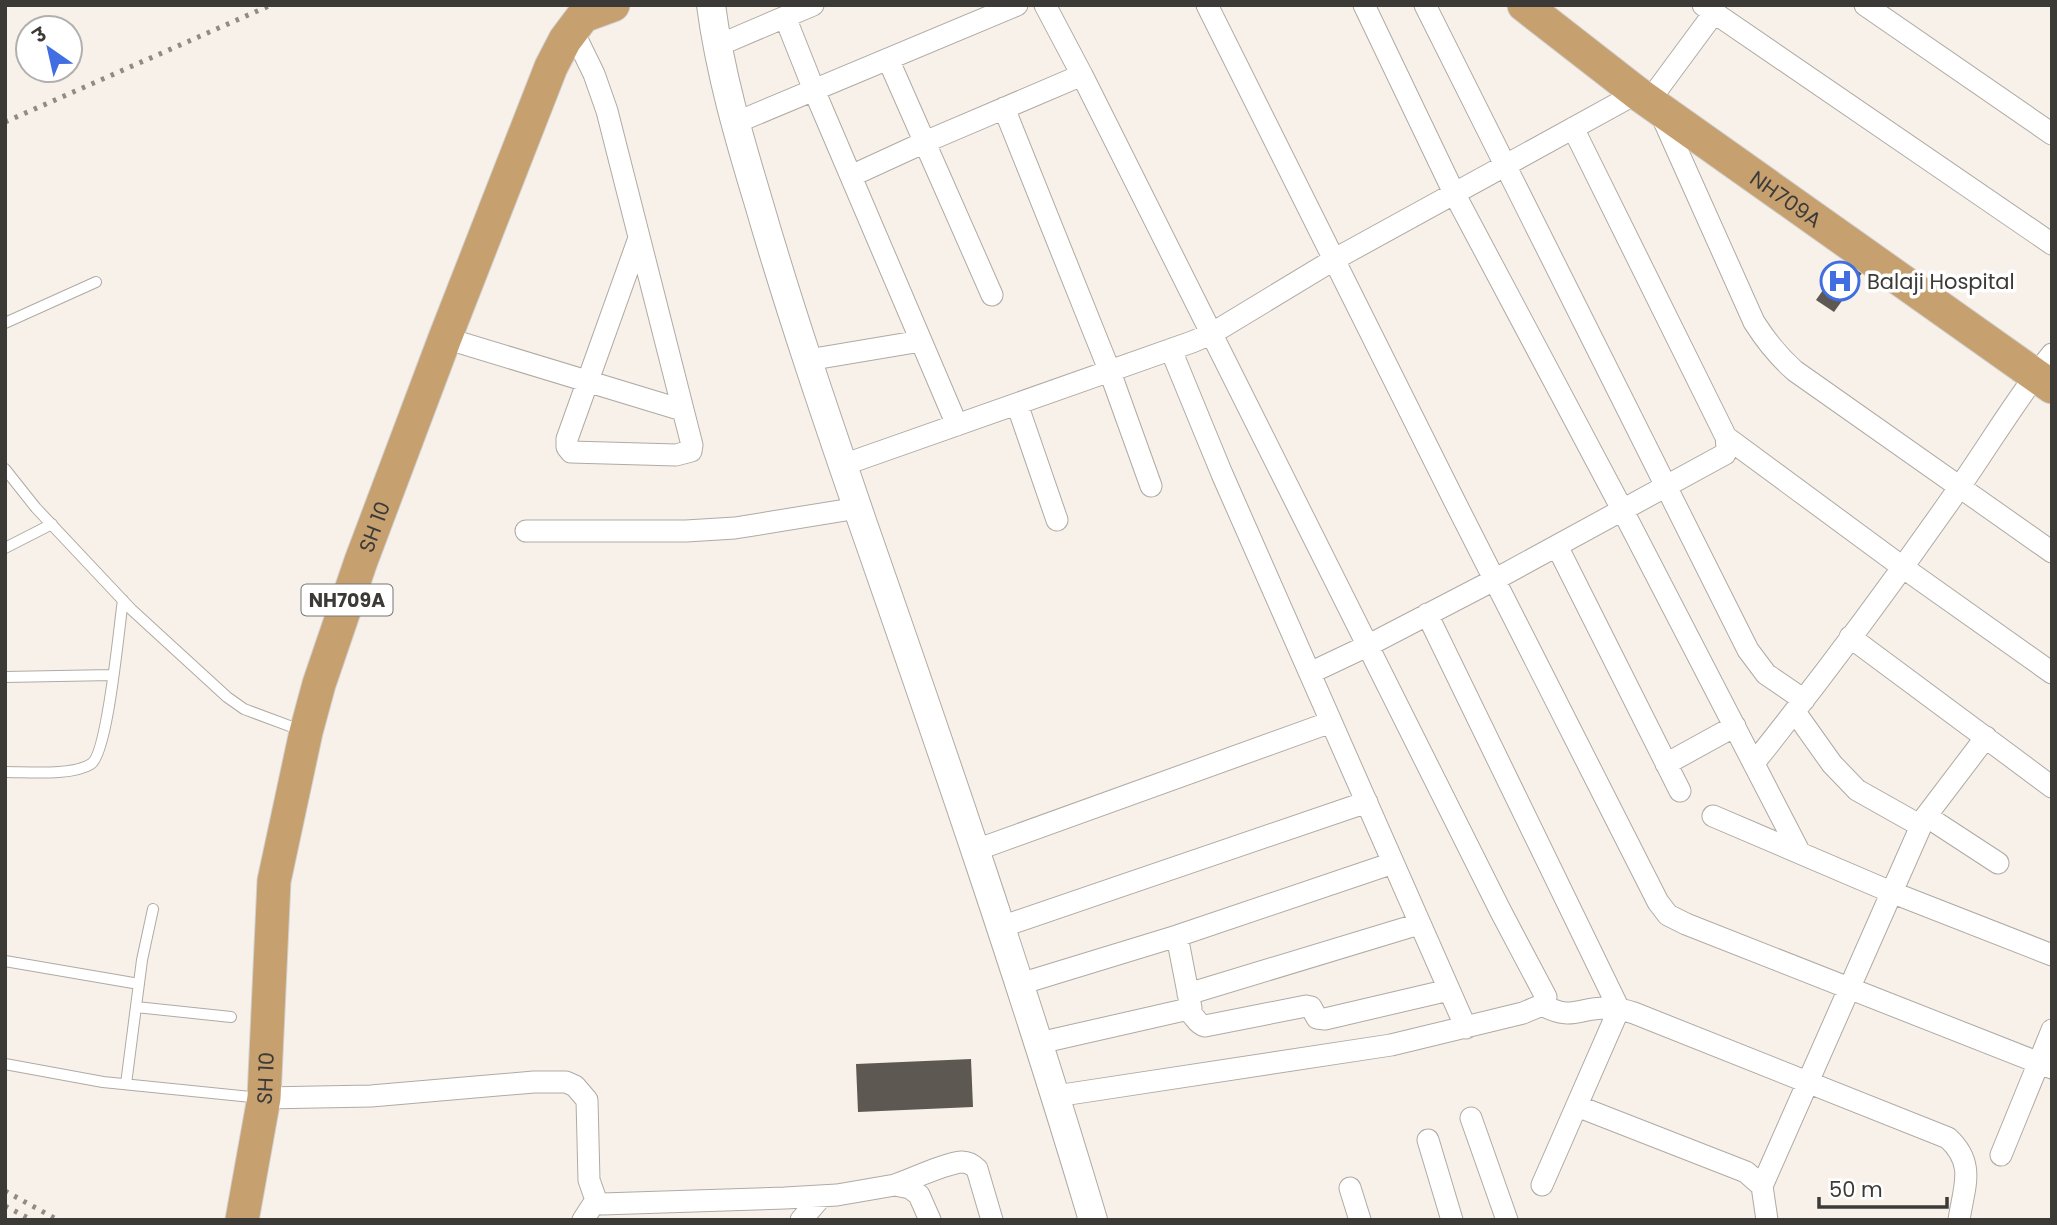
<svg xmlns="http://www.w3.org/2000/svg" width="2057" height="1225" font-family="Poppins,'Noto Sans Devanagari',sans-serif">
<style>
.building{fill:#5e5853}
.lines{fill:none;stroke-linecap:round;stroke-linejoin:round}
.service-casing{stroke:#b0aaa4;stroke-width:12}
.minor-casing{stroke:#b0aaa4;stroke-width:23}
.secondary-casing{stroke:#b0aaa4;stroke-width:30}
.trunk-casing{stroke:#d0d0cf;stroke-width:35}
.service{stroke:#fff;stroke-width:10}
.minor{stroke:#fff;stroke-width:21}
.secondary{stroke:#fff;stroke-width:28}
.trunk{stroke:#c6a06f;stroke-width:33}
.rail{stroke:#908b87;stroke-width:5;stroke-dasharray:3.5 7;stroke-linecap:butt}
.labels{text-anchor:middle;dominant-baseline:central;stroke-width:7;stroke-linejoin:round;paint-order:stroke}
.shield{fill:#fff;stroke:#767573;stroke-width:2}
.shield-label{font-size:19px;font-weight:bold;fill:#3c3a37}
.street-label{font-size:21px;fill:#3c3a37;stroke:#fff}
.poi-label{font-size:21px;fill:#3c3a37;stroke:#fff;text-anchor:start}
</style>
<rect width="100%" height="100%" fill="#f8f1ea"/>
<path class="building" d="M 1849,253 L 1867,266 L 1834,312 L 1816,300 Z
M 971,1059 L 973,1107 L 858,1112 L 856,1064 Z"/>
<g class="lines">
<defs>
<path id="service" d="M 5,323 L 96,282
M 5,469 L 36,508 L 132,610 L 227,697 L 244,709 L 303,731
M 5,548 L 52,524
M 5,677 L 113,675
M 5,772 C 29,772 72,776 91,764 C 108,753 119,626 123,600
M 5,961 L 139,984
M 136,1007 L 231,1017
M 5,1064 L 103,1082 L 261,1098
M 126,1084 L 142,960 L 153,909"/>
<path id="minor" d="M 1045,5 L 1082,75 L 1500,910 L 1546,997 L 1542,1005 L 1523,1013 L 1391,1045 L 1056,1096
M 1207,5 L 1454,500 L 1658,902 L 1668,915 L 1686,924 L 2052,1068
M 1364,5 L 1454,193 L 1623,511 L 1800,853
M 1425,5 L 1748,650 L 1766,674 L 1804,700
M 1703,5 L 2052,244
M 1865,5 L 2052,134
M 785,17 L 814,90 L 957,425
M 572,29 L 594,74 L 607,111 L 692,445 L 691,451 L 676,455 L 571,452 L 567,447 L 567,439 L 639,238
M 717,46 L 813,5
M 888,59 L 992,295
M 1649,101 L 1714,13
M 1004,108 L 1110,372 L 1151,486
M 1660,112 L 1754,322 C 1766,341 1778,356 1795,371 L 2052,552
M 735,123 L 1017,5
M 851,176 L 925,142 L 1082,75
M 445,338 L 682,410
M 1171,350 L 1222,474 L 1466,1028
M 808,360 L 921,341
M 1017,404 L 1057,520
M 1726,437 L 1901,566 L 2052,673
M 843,465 L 1192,342 L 1211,334 L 1335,259 L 1637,93
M 526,531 L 686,531 L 735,528 L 858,508
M 1557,546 L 1680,791
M 1427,614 L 1619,1009 L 1542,1185
M 1850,637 L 2052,787
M 1310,673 L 1367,646 L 1494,580 L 1725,454 L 1727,447 L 1726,437 L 1573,128
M 1795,712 L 1832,764 L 1857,790 L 1921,826
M 1754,763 C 1826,673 1895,580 1961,485 C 1991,442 2018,396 2052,354
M 1666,764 L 1735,726
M 1713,816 L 1891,892 L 2052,955
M 1926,816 L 1998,863
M 976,850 L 1331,722
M 1001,927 L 1367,802
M 1177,936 L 1191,1008
M 1020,984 L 1177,936 L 1393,863
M 1188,994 L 1419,924
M 1542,1005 C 1572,1021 1577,1008 1606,1008 C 1616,1008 1625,1010 1634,1013 L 1948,1138 C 1976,1164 1964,1186 1959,1220
M 1039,1043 L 1184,1010 C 1195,1012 1195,1024 1205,1026 L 1306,1006 L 1311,1007 L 1317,1018 L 1325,1019 L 1449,990
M 264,1098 L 371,1096 L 534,1082 L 566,1082 L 575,1086 L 587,1100 L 589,1180 L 596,1200 L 602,1204 L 785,1198 L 837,1195 L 895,1185 L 910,1188 L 919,1195 L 930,1220
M 1577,1106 L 1746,1172 L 1762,1186 L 1767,1220
M 1471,1118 L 1507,1220
M 1428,1140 L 1452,1220
M 2001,1155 L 2052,1030
M 895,1185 C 912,1179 946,1163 962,1162 C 969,1162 973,1165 977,1169 L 992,1220
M 1762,1186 L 1921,826 L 1926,816 L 1986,737
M 1350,1188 L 1360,1220
M 583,1220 L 596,1200
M 801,1220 L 822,1196"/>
<path id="secondary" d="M 711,5 C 720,73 739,138 759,204 C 790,311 826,416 862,521 C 943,753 1023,985 1093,1220"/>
<g id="trunk">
<path id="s1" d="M 1524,5 L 1637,93 L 2052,387"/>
<path id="s2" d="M 242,1220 L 264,1098 L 274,881 L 306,732 L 319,684 L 361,561 L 445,338 L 551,67 L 565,40 L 583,16 L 613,5"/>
</g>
</defs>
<use href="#service" class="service-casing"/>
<use href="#minor" class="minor-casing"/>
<use href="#secondary" class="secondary-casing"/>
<use href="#trunk" class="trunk-casing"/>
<use href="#service" class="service"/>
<use href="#minor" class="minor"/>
<use href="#secondary" class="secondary"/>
<use href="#trunk" class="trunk"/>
<path class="rail" d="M 5,122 L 271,5
M 5,1191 L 58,1220
M 5,1206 L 32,1220"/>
</g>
<defs>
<symbol id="hospital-ring" viewBox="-11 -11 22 22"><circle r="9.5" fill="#fff" stroke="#416ee0" stroke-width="1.5"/><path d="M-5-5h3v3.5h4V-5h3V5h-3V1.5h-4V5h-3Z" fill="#416ee0"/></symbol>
</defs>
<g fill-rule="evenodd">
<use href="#hospital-ring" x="1818" y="259" width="44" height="44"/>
</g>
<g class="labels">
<rect class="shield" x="301.5" y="584.5" width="91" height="31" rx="5"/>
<g class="shield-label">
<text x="347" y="600">NH709A</text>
</g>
<g class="street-label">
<text stroke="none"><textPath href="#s1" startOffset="326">NH709A</textPath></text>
<text stroke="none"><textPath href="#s2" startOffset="710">SH 10</textPath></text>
<text stroke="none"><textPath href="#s2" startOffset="144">SH 10</textPath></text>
</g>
<g class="poi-label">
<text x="1867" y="281">Balaji Hospital</text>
</g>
</g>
<rect width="2057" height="1225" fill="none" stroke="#3c3a37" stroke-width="14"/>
<g transform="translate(49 49) rotate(326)"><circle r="33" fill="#ffffff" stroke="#b1b0af" stroke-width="2"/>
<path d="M0-5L12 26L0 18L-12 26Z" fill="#416ee0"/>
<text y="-10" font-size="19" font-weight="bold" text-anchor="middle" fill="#3c3a37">उ</text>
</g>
<path d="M1819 1197v10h128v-10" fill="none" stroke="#3c3a37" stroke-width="3.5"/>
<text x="1829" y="1197" font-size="21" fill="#3c3a37" stroke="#ffffff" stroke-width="5" paint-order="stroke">50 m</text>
</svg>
